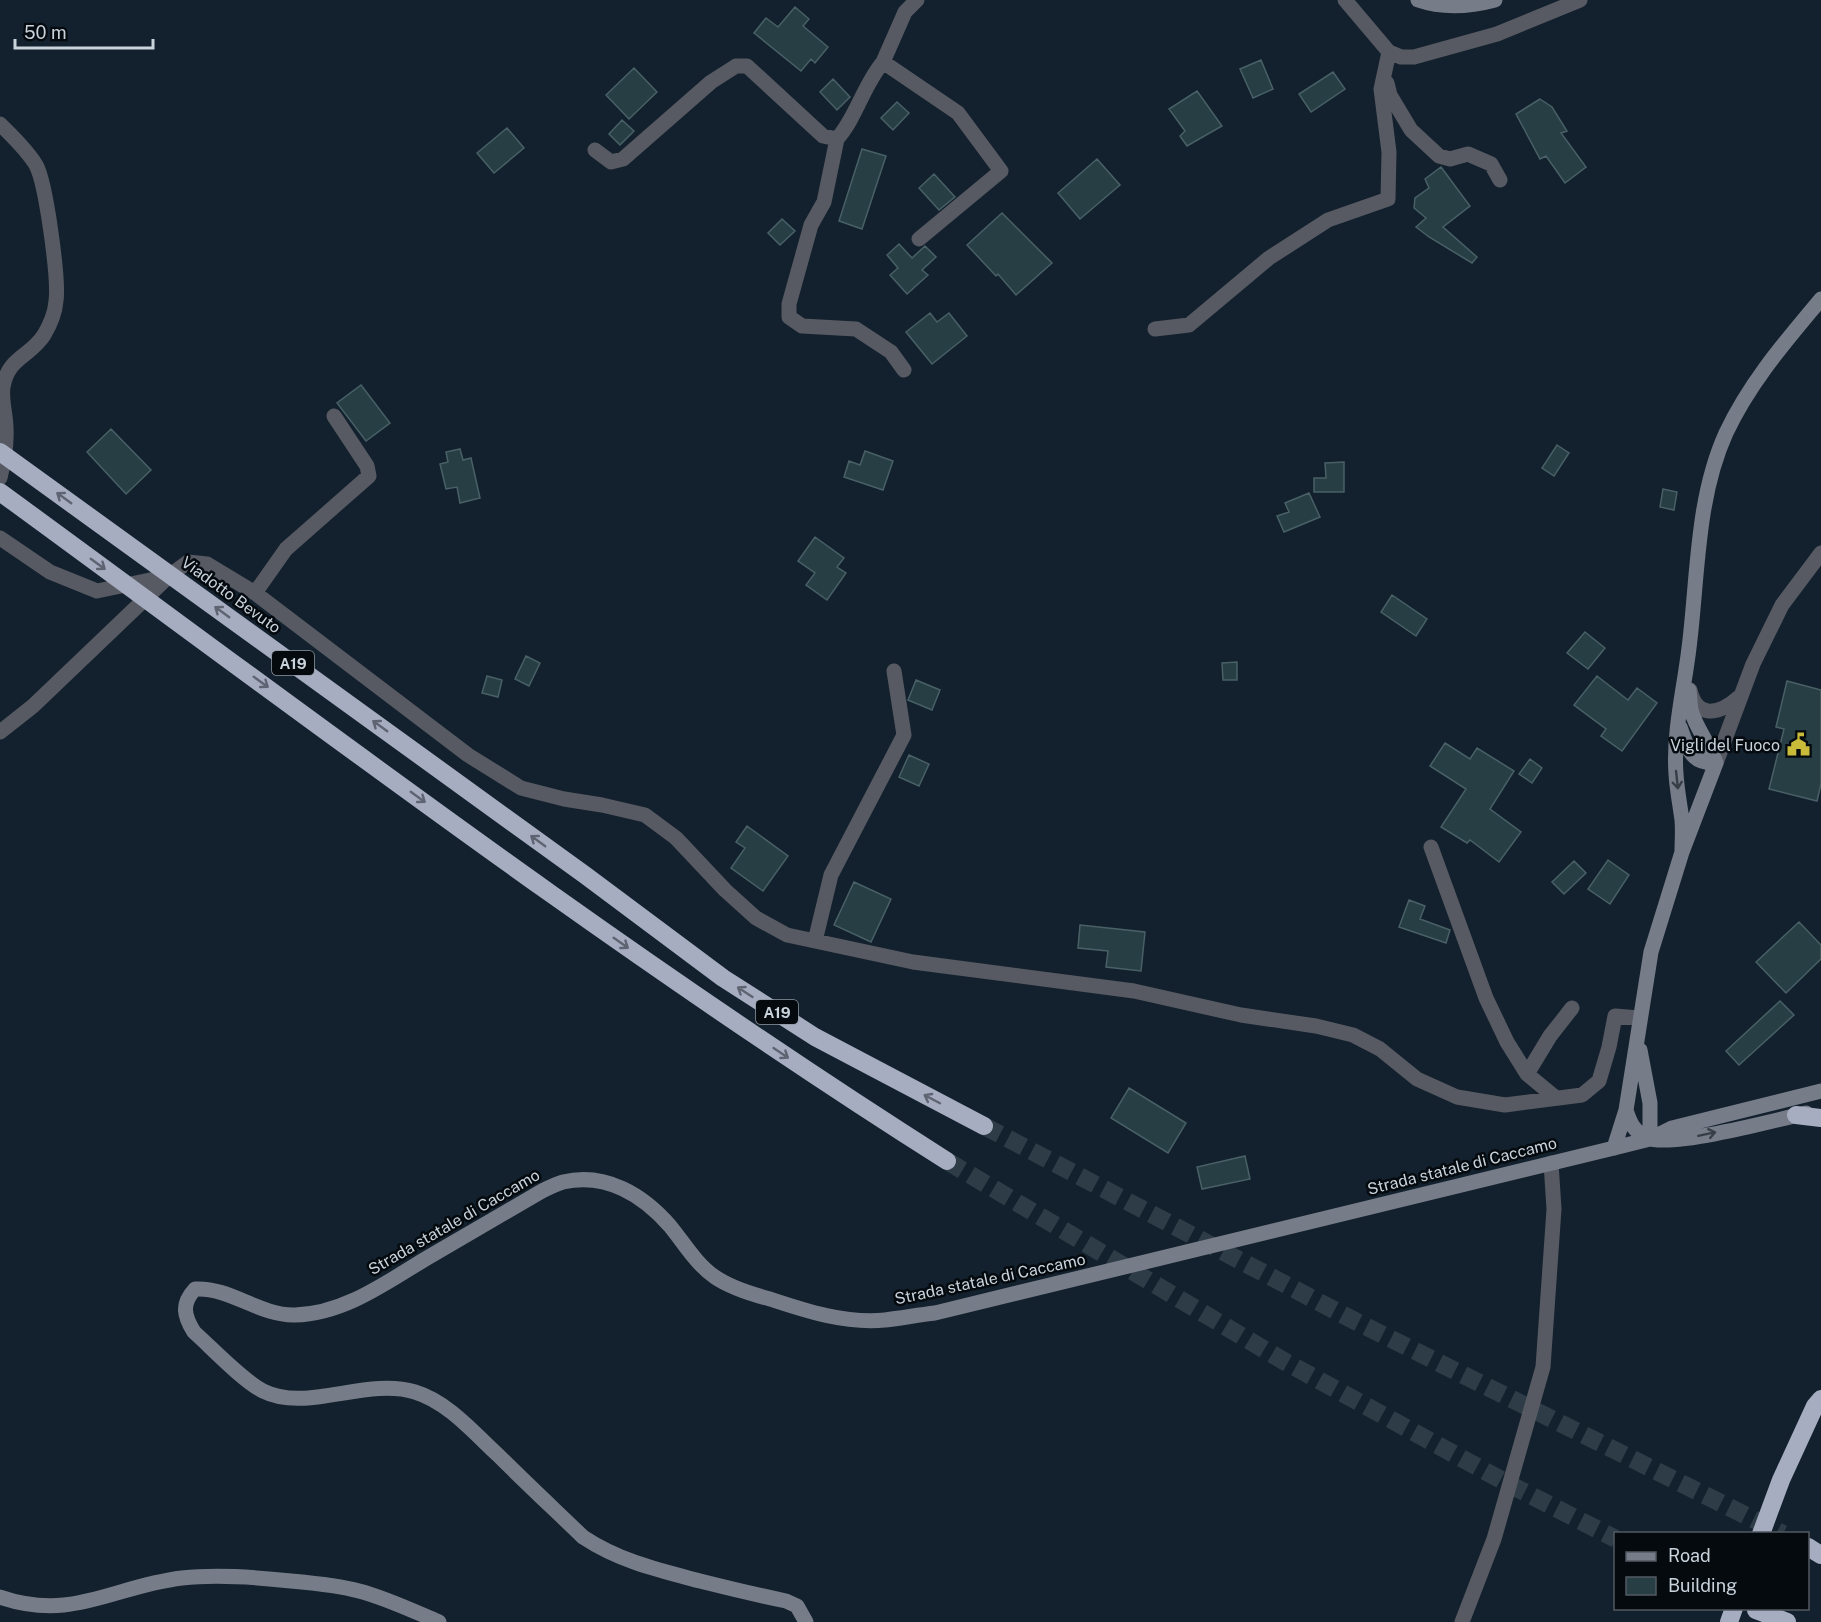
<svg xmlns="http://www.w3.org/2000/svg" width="1821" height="1622" font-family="'Public Sans',sans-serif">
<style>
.building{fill:#273f44;stroke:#486066;stroke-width:1.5}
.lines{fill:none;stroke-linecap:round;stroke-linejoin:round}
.motorway-tunnel{stroke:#2d3c47;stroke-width:18;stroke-dasharray:18 9;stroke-linecap:butt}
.minor{stroke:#585a63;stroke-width:15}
.secondary{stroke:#777c89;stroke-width:15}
.motorway{stroke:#a6adc1;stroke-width:18}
.oneway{stroke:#5e6471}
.oneway2{stroke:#383d46}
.labels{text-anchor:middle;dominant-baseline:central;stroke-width:5;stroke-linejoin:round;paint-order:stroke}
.shield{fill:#050a0f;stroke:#8e979e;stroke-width:1.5}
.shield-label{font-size:15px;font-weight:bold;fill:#c9d3db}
.street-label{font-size:16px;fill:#c9d3db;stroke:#050a0f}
.poi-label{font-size:16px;fill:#c9d3db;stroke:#050a0f;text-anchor:end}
</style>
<rect width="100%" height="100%" fill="#12212d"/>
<path class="building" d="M 795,7 L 809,19 L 803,26 L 828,47 L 815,63 L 811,59 L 801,71 L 754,33 L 766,18 L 778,27 Z
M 1261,60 L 1273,89 L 1253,98 L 1240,69 Z
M 634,68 L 657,92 L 629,119 L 606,95 Z
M 1333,72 L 1345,89 L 1311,112 L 1299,94 Z
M 833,79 L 850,97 L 837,110 L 820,92 Z
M 1197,91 L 1222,126 L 1187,146 L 1180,136 L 1185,131 L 1169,109 Z
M 1540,99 L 1552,107 L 1567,131 L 1561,133 L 1586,167 L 1565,183 L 1546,156 L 1540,159 L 1516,114 Z
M 897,102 L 909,113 L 893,130 L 881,118 Z
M 622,120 L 634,131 L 620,145 L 609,134 Z
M 507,128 L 524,148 L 494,173 L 477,153 Z
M 862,149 L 886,156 L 862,229 L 839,221 Z
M 1097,159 L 1120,185 L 1080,219 L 1058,193 Z
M 1441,167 L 1470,206 L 1443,227 L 1477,257 L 1472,263 L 1429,237 L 1416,227 L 1426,218 L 1414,208 L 1415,198 L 1429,188 L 1425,179 Z
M 934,174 L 955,197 L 939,210 L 919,188 Z
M 1002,213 L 1052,263 L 1016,295 L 998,274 L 996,276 L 967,245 Z
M 782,219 L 795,231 L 780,245 L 768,233 Z
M 899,244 L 912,258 L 925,246 L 936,257 L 922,270 L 928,275 L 907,294 L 890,275 L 898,268 L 887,255 Z
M 930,313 L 937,322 L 949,313 L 967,336 L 932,364 L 906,332 Z
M 361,385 L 390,423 L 366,441 L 337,403 Z
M 111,429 L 151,470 L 126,494 L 87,452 Z
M 1557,445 L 1569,453 L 1554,476 L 1542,468 Z
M 460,449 L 463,460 L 471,458 L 480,498 L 460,503 L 457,487 L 446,489 L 440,464 L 448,462 L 446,452 Z
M 865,451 L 893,461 L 883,490 L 844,477 L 849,461 L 860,465 Z
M 1344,462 L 1344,492 L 1314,492 L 1314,478 L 1326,478 L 1325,463 Z
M 1663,489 L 1677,492 L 1674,510 L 1660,507 Z
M 1309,493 L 1320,517 L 1284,532 L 1277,516 L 1289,512 L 1285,503 Z
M 815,537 L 844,558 L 837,567 L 846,573 L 827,600 L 806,585 L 815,573 L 798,561 Z
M 1392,595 L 1427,619 L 1416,636 L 1381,612 Z
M 1585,632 L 1605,648 L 1588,669 L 1567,653 Z
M 526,656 L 540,663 L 529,686 L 515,679 Z
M 1237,662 L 1237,680 L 1223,680 L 1222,663 Z
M 487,676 L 502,680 L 498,697 L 482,693 Z
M 1597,676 L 1628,700 L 1637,688 L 1657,703 L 1622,751 L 1601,736 L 1606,729 L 1574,705 Z
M 916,680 L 940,690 L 932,710 L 908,700 Z
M 1787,681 L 1821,690 L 1821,784 L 1817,801 L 1769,789 L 1784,729 L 1776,727 Z
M 1445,743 L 1470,759 L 1477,748 L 1514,771 L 1490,809 L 1521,832 L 1499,862 L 1470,840 L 1467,843 L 1441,827 L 1466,789 L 1430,766 Z
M 909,755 L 929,764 L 919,786 L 899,777 Z
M 1530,759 L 1542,768 L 1532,783 L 1519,774 Z
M 747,826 L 788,856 L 763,891 L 731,868 L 745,848 L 736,842 Z
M 1608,860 L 1629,875 L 1610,904 L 1588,889 Z
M 1574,861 L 1586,873 L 1564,894 L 1552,882 Z
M 854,882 L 891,899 L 871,942 L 834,925 Z
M 1409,900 L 1425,906 L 1420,919 L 1450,930 L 1446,943 L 1399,927 Z
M 1799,922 L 1821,945 L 1821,959 L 1786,993 L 1756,962 Z
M 1080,925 L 1145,932 L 1141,971 L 1106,967 L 1108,951 L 1078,948 Z
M 1780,1001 L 1794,1015 L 1739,1065 L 1726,1051 Z
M 1129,1088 L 1186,1123 L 1168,1153 L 1111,1118 Z
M 1245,1156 L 1250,1179 L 1202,1189 L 1197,1167 Z"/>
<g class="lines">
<path class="motorway-tunnel" d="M 984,1126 L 1355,1321 L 1783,1534
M 947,1161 L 1282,1360 L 1505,1482 L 1616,1539"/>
<path class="minor" d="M 917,0 L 905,12 L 883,62 L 958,113 L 1001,171 L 919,239
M 1345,0 L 1389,52 L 1401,57 L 1414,57 L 1497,34 L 1580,0
M 1387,83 L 1390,95 L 1411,130 L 1439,156 L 1450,159 L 1468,154 L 1491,164 L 1500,180
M 0,124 C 13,137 27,150 36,165 C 46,183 59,279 56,301 C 55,313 50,325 44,335 C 30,357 8,357 3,387 C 1,400 6,415 6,428 C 7,445 4,462 0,478
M 837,139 L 824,202 L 811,225 L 789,304 L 789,317 L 802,326 L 856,329 L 891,352 L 904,370
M 595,150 L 611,162 L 623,159 L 711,82 L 736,66 L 747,66 L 823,136 L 837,139 C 856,118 863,86 883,62
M 1155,329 L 1189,325 L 1269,258 L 1328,220 L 1388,199 L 1389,152 L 1381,89 L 1389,52
M 0,538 L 50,572 L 97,591 L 169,576
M 255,593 L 286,549 L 369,476 L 367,466 L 334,416
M 1690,690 C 1697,721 1721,713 1739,697
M 0,732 L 33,706 L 169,576 L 188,562 L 207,564 L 255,593 L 468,755 L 521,788 L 564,799 L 602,805 L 645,815 L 676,838 L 725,890 L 756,918 L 787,935 L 913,962 L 1134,991 L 1241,1015 L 1316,1026 L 1353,1035 L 1380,1049 L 1417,1079 L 1457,1097 L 1505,1105 L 1582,1095 L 1599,1081 L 1609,1047 L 1615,1016 L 1639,1018
M 1716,763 L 1753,664 L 1782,605 L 1821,553
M 1431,847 L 1486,998 L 1507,1042 L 1527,1074 L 1556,1098
M 815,941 L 831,875 L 904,735 L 894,671
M 1527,1074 L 1550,1036 L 1572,1008
M 1462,1622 L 1494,1539 L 1543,1367 L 1554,1209 L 1551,1163"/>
<path class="secondary" d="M 1418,0 C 1444,9 1469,7 1495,0
M 1680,727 C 1688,748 1690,764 1716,763
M 1682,852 C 1682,841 1683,830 1682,820 C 1680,805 1677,790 1676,774 C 1673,732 1684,690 1689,648 C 1698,577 1696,499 1726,433 C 1750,382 1785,342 1821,299
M 1640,1050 L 1650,1103 L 1650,1139
M 1626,1110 C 1630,1123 1634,1132 1648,1138 C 1671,1148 1777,1120 1806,1113
M 1614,1148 L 1626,1110 L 1651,952 L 1682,852 L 1716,763 C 1710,744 1696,729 1691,710 C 1690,704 1690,697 1689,690
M 0,1597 C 73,1622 113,1586 182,1578 C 218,1574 255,1577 291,1581 C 313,1583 337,1585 359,1591 C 386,1598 413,1611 439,1622
M 806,1622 L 797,1606 L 786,1601 C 757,1595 728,1588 700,1581 C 658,1570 619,1561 583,1537 C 555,1510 526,1483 498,1455 C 474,1433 448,1402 415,1392 C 366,1377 307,1413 263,1391 C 243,1381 212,1348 194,1332 C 184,1316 181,1304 195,1289 C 231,1287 259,1316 295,1315 C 344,1314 387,1282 427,1258 C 466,1235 504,1213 542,1191 C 548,1188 556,1184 563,1182 C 606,1172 643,1195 670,1226 C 684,1243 696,1264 715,1277 C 731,1288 751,1294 770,1299 C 806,1311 846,1324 885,1320 C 902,1318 918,1315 935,1313 L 1614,1148 L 1650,1139 L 1672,1128 L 1821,1091"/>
<path class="motorway" d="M 0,452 L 585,875 L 723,978 L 815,1037 L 984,1126
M 0,492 C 312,720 620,954 947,1161
M 1796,1115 L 1821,1118
M 1761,1534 L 1781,1480 L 1815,1406 L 1821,1399
M 1808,1547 L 1821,1555
M 1756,1610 L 1787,1622
M 1729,1622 L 1734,1608"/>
</g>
<defs><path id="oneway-shaft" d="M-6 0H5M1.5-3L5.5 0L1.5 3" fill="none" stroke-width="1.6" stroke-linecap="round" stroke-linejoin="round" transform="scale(1.5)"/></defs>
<g class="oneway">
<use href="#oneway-shaft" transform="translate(64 498) rotate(-144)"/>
<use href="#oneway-shaft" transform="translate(98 564) rotate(36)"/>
<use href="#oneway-shaft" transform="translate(222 612) rotate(-144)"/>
<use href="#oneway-shaft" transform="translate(261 682) rotate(36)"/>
<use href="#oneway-shaft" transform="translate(380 726) rotate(-144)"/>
<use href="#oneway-shaft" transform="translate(418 797) rotate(36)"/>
<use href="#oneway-shaft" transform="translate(538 841) rotate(-144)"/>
<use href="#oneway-shaft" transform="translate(621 943) rotate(35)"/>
<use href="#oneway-shaft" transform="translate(745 992) rotate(-147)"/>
<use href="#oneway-shaft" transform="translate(781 1053) rotate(34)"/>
<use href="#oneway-shaft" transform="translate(932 1099) rotate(-152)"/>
</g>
<g class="oneway2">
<use href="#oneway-shaft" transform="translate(1677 780) rotate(84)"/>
<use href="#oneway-shaft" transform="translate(1707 1134) rotate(-12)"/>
</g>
<defs>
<symbol id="civic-bare" viewBox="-9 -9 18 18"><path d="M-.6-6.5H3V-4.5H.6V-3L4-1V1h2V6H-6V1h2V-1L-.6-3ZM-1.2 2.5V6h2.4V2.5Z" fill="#c9ba3a" stroke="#050a0f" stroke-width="2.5" paint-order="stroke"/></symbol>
</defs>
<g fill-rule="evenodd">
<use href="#civic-bare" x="1782" y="728" width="33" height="33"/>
</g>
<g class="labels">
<g class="shield">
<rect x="272" y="651" width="42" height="24" rx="4.5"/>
<rect x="756" y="1000" width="42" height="24" rx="4.5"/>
</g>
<g class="shield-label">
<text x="293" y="663">A19</text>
<text x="777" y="1012">A19</text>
</g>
<g class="street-label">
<text transform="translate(231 595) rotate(36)">Viadotto Bevuto</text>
<text transform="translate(1462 1166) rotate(-14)">Strada statale di Caccamo</text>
<text transform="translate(454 1222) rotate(-30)">Strada statale di Caccamo</text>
<text transform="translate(990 1279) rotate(-12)">Strada statale di Caccamo</text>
</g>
<g class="poi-label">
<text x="1780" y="745">Vigli del Fuoco</text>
</g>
</g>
<rect x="1614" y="1532" width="195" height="78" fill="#050a0f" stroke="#535a61" stroke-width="1.5"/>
<rect x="1626" y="1552" width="30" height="9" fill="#777c89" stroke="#535a61" stroke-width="1.5"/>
<text x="1668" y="1562" font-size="18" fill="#c9d3db">Road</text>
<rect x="1626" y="1577" width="30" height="18" fill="#273f44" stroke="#535a61" stroke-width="1.5"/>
<text x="1668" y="1592" font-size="18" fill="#c9d3db">Building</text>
<path d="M15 39v9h138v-9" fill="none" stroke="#c9d3db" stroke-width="3"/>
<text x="24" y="39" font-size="18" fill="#c9d3db" stroke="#050a0f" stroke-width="4.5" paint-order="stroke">50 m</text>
</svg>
